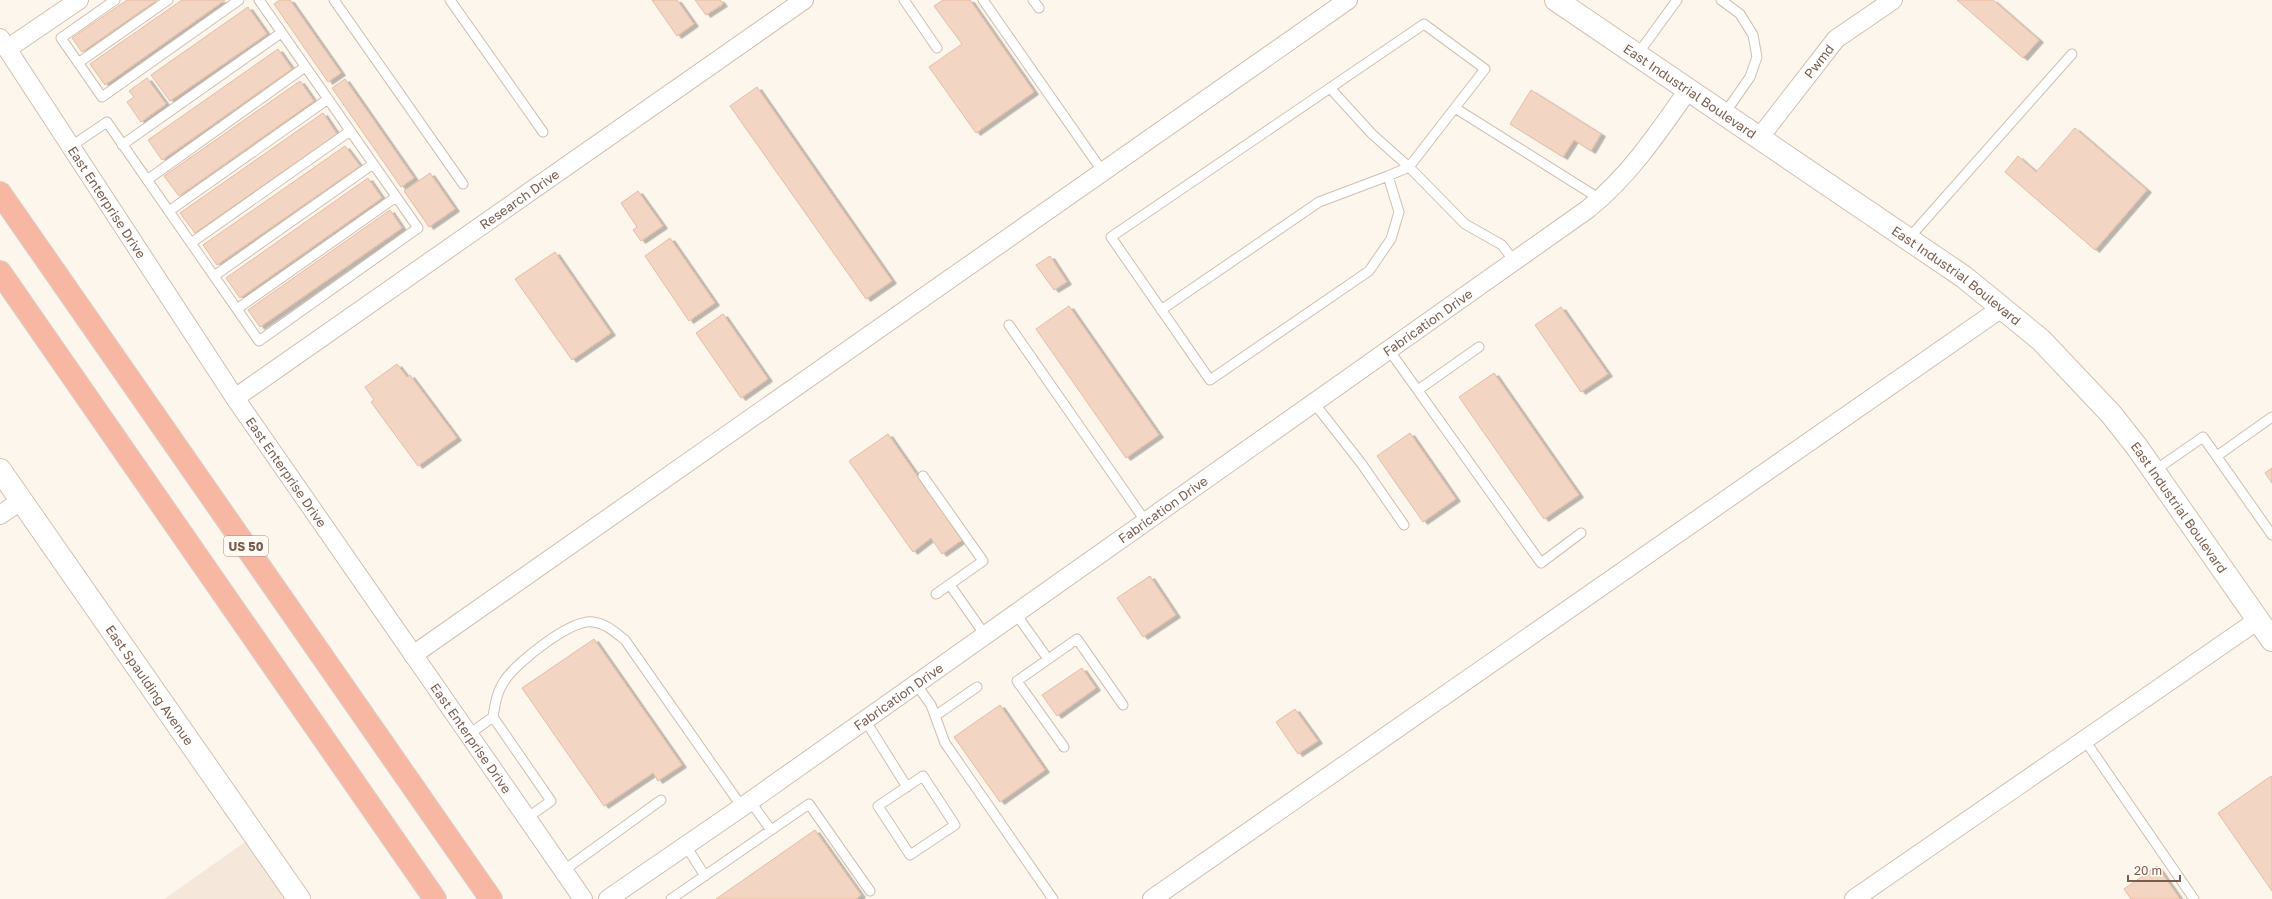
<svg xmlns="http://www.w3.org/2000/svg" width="2272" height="899" font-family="'Golos Text',sans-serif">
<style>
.residential{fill:#f5e8da}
.building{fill:#f3d5c3;stroke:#e6bba3;filter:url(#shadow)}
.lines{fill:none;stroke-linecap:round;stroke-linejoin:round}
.lane-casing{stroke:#d1beb0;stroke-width:11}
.street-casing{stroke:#d1beb0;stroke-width:20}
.secondary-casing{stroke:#d6c0b0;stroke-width:24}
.highway-casing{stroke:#dad1cd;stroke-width:24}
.lane{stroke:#fff;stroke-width:9}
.street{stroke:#fff;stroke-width:18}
.secondary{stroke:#fff;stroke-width:22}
.highway{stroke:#f7b7a3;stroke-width:22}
.labels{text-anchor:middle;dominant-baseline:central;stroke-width:3;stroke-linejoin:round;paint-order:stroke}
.shield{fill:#fffaf3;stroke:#a28b7f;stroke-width:1}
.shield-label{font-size:12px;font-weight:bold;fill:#7a5c4d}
.street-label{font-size:13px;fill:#7a5c4d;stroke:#fffaf3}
</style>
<defs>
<filter id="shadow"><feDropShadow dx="4.5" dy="2.5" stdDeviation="0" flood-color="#0004"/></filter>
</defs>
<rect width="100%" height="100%" fill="#fdf6ec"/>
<path class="residential" d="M 255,835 L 299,899 L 164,899 Z"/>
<path class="building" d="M 127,0 L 157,0 L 82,52 L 72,38 Z
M 182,0 L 225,0 L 105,85 L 90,64 Z
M 280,0 L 290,0 L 341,73 L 328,82 L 274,4 Z
M 652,0 L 677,0 L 694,24 L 677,36 Z
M 695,0 L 720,0 L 723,4 L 706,15 Z
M 943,0 L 970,0 L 1034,92 L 976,133 L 929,67 L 962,44 L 934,6 Z
M 1957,0 L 1993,0 L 2039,40 L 2023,58 Z
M 248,7 L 267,34 L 170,101 L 151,75 Z
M 278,49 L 292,69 L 162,160 L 148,140 Z
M 147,78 L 166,104 L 141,122 L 127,102 L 134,97 L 129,91 Z
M 345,79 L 414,178 L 401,187 L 332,88 Z
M 300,81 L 314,101 L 179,196 L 164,176 Z
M 757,87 L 892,281 L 866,299 L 730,106 Z
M 1531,90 L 1601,134 L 1591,151 L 1574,140 L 1563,157 L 1510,124 Z
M 323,113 L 337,134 L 195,233 L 180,213 Z
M 2075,128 L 2147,190 L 2095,250 L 2005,172 L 2018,156 L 2036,172 Z
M 345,146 L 360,166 L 217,265 L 203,245 Z
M 430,173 L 455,209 L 429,227 L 404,191 Z
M 368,178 L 382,198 L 240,298 L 226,278 Z
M 638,191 L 663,226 L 641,241 L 633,230 L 637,227 L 621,203 Z
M 390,210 L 402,228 L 260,327 L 248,310 Z
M 670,238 L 715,303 L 689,321 L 645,256 Z
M 555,252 L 611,333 L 572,360 L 515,279 Z
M 1050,256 L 1067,282 L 1054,290 L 1036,265 Z
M 1069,306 L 1159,435 L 1126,458 L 1036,329 Z
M 1561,307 L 1608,374 L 1581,392 L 1535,325 Z
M 723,314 L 768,379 L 741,398 L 696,333 Z
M 397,364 L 407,377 L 410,375 L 457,438 L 418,466 L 371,402 L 374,400 L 365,387 Z
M 1494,373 L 1579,495 L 1544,519 L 1459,397 Z
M 1410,433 L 1456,499 L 1423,522 L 1377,456 Z
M 888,434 L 962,540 L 942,554 L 931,538 L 913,552 L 849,461 Z
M 2272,468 L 2272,483 L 2265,473 Z
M 1150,576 L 1176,615 L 1143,637 L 1117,598 Z
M 594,639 L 682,765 L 658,781 L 653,773 L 604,806 L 522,688 Z
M 1082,668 L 1096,688 L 1057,716 L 1042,695 Z
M 1000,705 L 1045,770 L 1000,802 L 954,737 Z
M 1295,709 L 1318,741 L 1298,754 L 1276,722 Z
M 2271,776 L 2272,778 L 2272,891 L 2218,813 Z
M 815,830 L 861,895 L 856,899 L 716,899 Z
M 2157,866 L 2180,899 L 2131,899 L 2124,889 Z"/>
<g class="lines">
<defs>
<path id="lane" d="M 115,0 L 61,38 L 102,97 L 239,0
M 334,0 L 463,184
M 450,0 L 543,132
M 904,0 L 937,48
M 983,0 L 1103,172
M 1033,0 L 1039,8
M 1721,0 L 1740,14 L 1753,35 L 1757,57 L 1750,77 L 1725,113
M 1637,55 L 1677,0
M 78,63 L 168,0
M 1330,88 L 1372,134 L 1409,167 L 1388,176
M 1455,108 L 1600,199
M 122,145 L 281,33
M 70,147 L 107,122 L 259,341 L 418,228 L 259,0
M 147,180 L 305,67
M 169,211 L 328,99
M 1909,238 L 2072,54
M 191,243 L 350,131
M 214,276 L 373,164
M 237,309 L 396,197
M 1161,310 L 1319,202 L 1388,176 L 1399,212 L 1391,239 L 1369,271 L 1210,380 L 1111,237 L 1424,24 L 1485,69 L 1409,167 L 1465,224 L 1502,245 L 1514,261
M 1009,325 L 1146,522
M 1389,350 L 1541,563 L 1581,533
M 1418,390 L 1479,347
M 1314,403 L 1361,463 L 1404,525
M 2217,456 L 2272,417
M 2154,471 L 2203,437 L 2272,535
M 923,476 L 983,561 L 936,594
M 950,585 L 985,635
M 1016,614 L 1048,659
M 916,684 L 931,705 L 945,743 L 1053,899
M 935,716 L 977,687
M 493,717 L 551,801 L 527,818
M 865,720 L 907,787
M 468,735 L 493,717 C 495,704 497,691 505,680 C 517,662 571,619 593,622 C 605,623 616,633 625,640 L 742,807
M 2084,739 L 2194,899
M 1064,747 L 1017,681 L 1077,639 L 1123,705
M 923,776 L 955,825 L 910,855 L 878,806 Z
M 750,801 L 771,830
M 686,846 L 705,876
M 563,871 L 661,800
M 671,899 L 809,804 L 870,891"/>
<g id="street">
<path id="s1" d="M 0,38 L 235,398 L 583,899"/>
<path d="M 7,49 L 79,0"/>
<path id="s2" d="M 1760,137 L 1836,39 L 1893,0"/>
<path id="s3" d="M 235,398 L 804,0"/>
<path d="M 0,515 L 22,500"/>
<path d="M 413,655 L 1348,0"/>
<path id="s4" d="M 608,899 L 742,807 L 1588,209 C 1629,176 1658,133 1688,90"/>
<path d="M 1152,899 L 2003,307"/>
<path d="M 1854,899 L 2258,620"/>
</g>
<g id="secondary">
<path id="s5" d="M 1556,0 L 1964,277 L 2041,340 L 2111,414 L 2137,447 L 2272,640"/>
<path id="s6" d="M 0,470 L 299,899"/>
</g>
<path id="highway" d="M 0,193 L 491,899
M 0,272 L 435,899"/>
</defs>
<use href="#lane" class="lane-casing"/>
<use href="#street" class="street-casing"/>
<use href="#secondary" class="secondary-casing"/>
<use href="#highway" class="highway-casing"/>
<use href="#lane" class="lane"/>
<use href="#street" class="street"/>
<use href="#secondary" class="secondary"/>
<use href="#highway" class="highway"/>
</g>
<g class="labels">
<rect class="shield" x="224" y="536" width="44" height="20" rx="3"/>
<g class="shield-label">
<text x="246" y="546">US 50</text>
</g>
<g class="street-label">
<text stroke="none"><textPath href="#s2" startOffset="96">Pwmd</textPath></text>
<text stroke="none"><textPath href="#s5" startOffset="162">East Industrial Boulevard</textPath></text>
<text stroke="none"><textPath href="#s3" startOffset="347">Research Drive</textPath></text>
<text stroke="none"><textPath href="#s1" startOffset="196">East Enterprise Drive</textPath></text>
<text stroke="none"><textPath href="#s5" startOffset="486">East Industrial Boulevard</textPath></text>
<text stroke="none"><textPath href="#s4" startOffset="1002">Fabrication Drive</textPath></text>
<text stroke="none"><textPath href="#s1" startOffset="520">East Enterprise Drive</textPath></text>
<text stroke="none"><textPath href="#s5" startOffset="810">East Industrial Boulevard</textPath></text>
<text stroke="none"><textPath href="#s4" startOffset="678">Fabrication Drive</textPath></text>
<text stroke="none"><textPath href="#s6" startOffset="262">East Spaulding Avenue</textPath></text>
<text stroke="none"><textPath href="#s4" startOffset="354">Fabrication Drive</textPath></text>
<text stroke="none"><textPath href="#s1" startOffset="844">East Enterprise Drive</textPath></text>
</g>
</g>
<path d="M2128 875v6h52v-6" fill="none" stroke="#7a5c4d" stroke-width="2"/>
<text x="2134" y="875" font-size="12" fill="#7a5c4d" stroke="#fffaf3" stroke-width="3" paint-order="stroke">20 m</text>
</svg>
